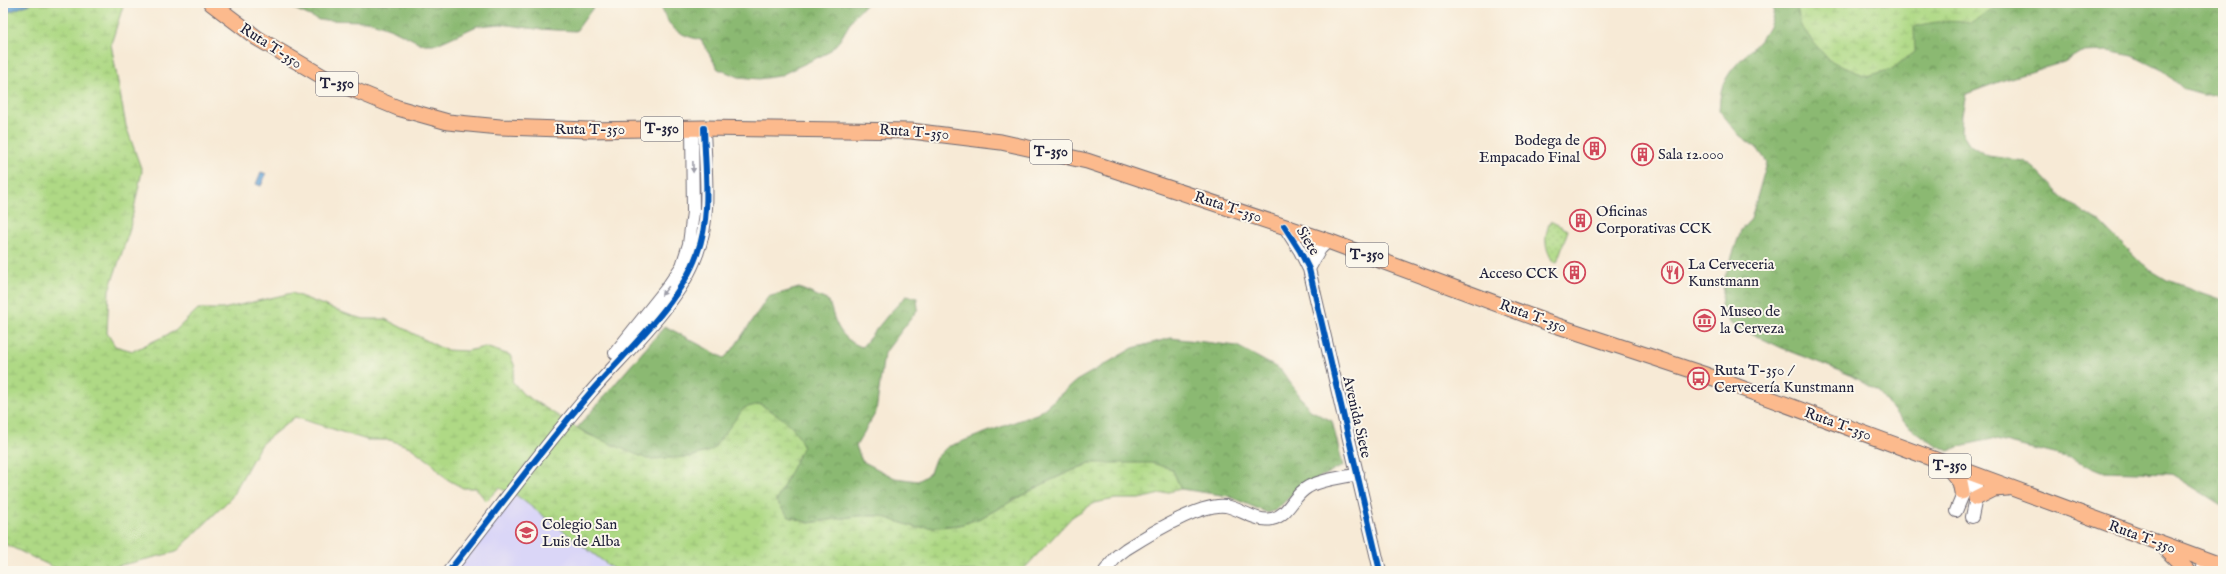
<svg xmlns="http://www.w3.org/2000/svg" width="2226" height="574" font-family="'IM FELL English',serif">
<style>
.built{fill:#dad6f7}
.grass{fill:url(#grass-dots);stroke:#687e60}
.forest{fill:url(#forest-crowns);stroke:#566e56}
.wetland{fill:url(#wetland-marsh);stroke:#687e60}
.water{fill:#63a3d6;stroke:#426288}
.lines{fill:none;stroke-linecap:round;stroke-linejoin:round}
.minor-casing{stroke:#6d6871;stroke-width:14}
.major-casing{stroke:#6d6871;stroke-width:17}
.minor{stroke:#fff;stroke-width:12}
.major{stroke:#fcba8d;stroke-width:15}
.cycleway-casing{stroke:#fbf7ec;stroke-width:8}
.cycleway{stroke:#0057b8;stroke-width:6}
.oneway{fill:#9c9ca7}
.labels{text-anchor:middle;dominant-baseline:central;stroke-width:4;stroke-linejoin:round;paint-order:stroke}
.shield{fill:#fbf7ec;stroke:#636270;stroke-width:1}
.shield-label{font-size:14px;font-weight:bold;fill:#22223b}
.street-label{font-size:15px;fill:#22223b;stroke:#fbf7ec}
.poi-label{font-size:15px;fill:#22223b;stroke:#fbf7ec;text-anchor:start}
</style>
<defs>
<pattern id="grass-dots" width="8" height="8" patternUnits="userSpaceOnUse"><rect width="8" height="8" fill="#afd985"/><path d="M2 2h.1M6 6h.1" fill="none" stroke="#96ba74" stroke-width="1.8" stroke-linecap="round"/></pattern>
<pattern id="forest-crowns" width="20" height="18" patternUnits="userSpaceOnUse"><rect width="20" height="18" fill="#8bb972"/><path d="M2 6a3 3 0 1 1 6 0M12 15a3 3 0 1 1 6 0" fill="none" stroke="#71965f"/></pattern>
<pattern id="wetland-marsh" width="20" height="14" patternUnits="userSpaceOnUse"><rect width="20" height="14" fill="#afd985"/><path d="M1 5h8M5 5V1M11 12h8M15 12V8" fill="none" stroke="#96ba74"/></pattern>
</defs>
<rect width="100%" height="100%" fill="#fbf7ec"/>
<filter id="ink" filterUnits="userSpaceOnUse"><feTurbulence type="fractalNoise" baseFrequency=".025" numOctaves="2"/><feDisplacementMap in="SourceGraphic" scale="8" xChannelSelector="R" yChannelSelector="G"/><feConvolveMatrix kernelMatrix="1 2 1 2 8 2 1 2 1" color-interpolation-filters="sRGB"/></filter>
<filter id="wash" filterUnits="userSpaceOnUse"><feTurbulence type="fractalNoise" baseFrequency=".012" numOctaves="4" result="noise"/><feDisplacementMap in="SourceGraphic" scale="16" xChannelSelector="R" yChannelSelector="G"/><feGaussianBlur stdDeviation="0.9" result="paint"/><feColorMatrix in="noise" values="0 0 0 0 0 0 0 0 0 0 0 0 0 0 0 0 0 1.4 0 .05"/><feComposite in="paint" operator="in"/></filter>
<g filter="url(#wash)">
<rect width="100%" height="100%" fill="#f7ead6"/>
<path class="built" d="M 516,495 L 616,571 L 456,571 Z"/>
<path class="grass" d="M 1550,221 L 1568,230 L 1557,262 L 1553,262 C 1544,246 1544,238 1550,221 Z"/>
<path class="forest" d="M 281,3 L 598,3 L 592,9 L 576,31 L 536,29 L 501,24 L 477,26 L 437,44 L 422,44 L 392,29 L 369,21 L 319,20 Z
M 660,3 L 867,3 L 853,18 L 840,40 L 829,52 L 779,76 L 759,79 L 739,77 L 718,69 L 701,40 C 676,34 668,28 660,3 Z
M 1774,3 L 1803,3 L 1907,22 L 1988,3 L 2223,3 L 2223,94 L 2203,95 L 2185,90 L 2163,71 L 2133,56 L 2107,51 L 2081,52 L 2064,62 L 2007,79 L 1966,94 L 1962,114 L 1961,131 L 1970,145 L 1988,156 L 2024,161 L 2034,168 L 2058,193 L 2084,213 L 2100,222 L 2138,260 L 2152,271 L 2167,280 L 2223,300 L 2223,506 L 2170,473 L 2102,471 L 2070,458 L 1992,439 L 1964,445 L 1948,451 L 1924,438 L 1902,421 L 1879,392 L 1848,374 L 1782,348 L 1731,324 L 1721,306 L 1725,277 L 1741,230 L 1751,219 L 1767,162 L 1757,148 L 1739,135 L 1719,110 C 1720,102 1720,90 1724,83 C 1738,52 1775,42 1774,3 Z
M 799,288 L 829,301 C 835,323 840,339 862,347 L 888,315 L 906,296 L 917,298 L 918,309 L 884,354 L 876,412 L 856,446 L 862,461 L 895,478 L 918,481 L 930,473 L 935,459 L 947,447 L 1039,413 L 1076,381 L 1133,348 L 1171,338 L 1237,346 L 1281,370 L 1310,410 L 1332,421 L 1343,466 L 1301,486 L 1276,510 L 1268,513 L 1228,496 L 1181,489 L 1172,469 L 1090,463 L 1047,482 L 981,518 L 960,525 L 940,527 L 917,528 L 880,516 L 858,516 L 809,523 L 789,517 L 776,501 L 786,479 L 724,437 L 712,450 L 691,457 L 647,459 L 610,445 L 577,428 L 665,326 L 724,358 L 733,349 L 768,297 Z"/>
<path class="wetland" d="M 32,3 L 124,3 L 111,44 L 126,126 L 142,171 L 129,232 L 109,290 L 107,333 L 115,346 L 133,351 L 175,331 L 198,309 L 223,309 L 292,293 L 352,316 L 364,319 L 385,319 L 445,350 L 467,351 L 485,347 L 510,355 L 515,367 L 512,381 L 523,394 L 587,434 L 647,459 L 691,457 L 712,450 L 744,408 L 760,404 C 779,416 795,424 803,446 L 776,501 L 789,517 L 809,523 L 858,516 L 880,516 L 917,528 L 940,527 L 960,525 L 981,518 L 1047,482 L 1090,463 L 1151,463 L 1172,469 L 1181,489 L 1139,499 L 1115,499 L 1094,503 L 1072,517 L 1022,571 L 616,571 L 516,495 L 499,488 L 486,501 L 476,488 L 463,488 L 445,478 L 432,463 L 410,447 L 390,440 L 367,440 L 295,417 L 261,444 L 231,498 L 176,552 L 105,569 L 55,568 L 3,543 L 3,14 Z
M 423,3 L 452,3 L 434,7 Z
M 1796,3 L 2001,3 L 1971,23 C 1950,20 1934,21 1914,27 L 1915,51 L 1892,69 L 1867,76 L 1843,67 L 1828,59 L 1815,44 L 1801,26 Z"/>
<path class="water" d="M 3,3 L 32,3 L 3,14 Z
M 261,172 L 266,174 L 261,186 L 256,184 Z"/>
</g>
<g filter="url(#ink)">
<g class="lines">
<defs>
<path id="minor" d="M 1284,226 L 1300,251 L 1309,269 L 1380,571
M 1309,269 L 1320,249 L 1328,241
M 615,353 L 667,288 L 682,266 L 689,244 L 693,212 L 692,128
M 1956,511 L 1967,485
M 1972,517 L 1977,493 L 1975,475
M 449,571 C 496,512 541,450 590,393 C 625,352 679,305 697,254 C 712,215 705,169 704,128
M 1105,571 L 1117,556 L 1126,549 C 1148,535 1201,502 1226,506 C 1241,509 1256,522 1272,519 C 1289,515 1293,495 1308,487 C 1322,479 1342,478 1358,474
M 2202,571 L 2205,560"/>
<path id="major" d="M 211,3 L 257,38 L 325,78 L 398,108 L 448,122 L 500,127 L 589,130 L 704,128 L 911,131 L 1001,142 L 1087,161 L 1328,241 L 1546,322 L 1703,374 L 2223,566
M 1947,466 L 1960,482 L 1962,492
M 1976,498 L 1994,489 L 2007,488
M 2166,549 L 2188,571"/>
</defs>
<use href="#minor" class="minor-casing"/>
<use href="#major" class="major-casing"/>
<use href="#minor" class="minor"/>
<use href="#major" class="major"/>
<defs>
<path id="cycleway" d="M 1284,226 L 1300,251 L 1309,269 L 1380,571
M 449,571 C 496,512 541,450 590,393 C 625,352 679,305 697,254 C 712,215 705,169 704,128"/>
</defs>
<use href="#cycleway" class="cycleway-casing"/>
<use href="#cycleway" class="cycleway"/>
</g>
<defs><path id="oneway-solid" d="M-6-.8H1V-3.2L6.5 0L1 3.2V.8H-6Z"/></defs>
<g class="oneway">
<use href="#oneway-solid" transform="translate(693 167) rotate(89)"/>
<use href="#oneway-solid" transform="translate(665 291) rotate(129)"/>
</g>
</g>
<defs>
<symbol id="building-ring" viewBox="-11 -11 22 22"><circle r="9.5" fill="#fbf7ec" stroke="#d1495b" stroke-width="1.5"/><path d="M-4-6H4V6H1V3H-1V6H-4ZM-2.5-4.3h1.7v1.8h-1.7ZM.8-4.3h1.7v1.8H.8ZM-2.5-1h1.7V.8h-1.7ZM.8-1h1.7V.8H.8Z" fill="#d1495b"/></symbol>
<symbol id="restaurant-ring" viewBox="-11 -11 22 22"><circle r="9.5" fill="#fbf7ec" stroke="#d1495b" stroke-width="1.5"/><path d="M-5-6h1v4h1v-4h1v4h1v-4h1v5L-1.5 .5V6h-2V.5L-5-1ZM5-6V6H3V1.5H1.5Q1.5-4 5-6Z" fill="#d1495b"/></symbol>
<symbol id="museum-ring" viewBox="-11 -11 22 22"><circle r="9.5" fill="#fbf7ec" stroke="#d1495b" stroke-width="1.5"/><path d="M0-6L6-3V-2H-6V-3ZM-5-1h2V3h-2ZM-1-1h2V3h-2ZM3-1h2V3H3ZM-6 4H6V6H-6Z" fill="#d1495b"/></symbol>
<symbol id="bus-ring" viewBox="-11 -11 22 22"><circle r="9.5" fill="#fbf7ec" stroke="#d1495b" stroke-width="1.5"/><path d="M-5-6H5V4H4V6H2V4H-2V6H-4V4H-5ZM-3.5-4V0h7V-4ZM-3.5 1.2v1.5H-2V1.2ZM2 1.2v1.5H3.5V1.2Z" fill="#d1495b"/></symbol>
<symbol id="school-ring" viewBox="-11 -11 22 22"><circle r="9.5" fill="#fbf7ec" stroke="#d1495b" stroke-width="1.5"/><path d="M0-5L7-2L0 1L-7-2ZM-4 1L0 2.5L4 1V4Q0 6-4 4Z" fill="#d1495b"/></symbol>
</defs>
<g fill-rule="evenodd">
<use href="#building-ring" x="1582" y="136" width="25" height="25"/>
<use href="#building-ring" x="1630" y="142" width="25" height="25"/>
<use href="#building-ring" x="1568" y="208" width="25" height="25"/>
<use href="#building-ring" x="1562" y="260" width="25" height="25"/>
<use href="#restaurant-ring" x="1660" y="260" width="25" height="25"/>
<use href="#museum-ring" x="1692" y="308" width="25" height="25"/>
<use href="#bus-ring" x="1686" y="366" width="25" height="25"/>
<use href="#school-ring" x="514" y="520" width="25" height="25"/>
</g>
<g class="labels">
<g class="shield">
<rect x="316" y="72" width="42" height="24" rx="3"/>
<rect x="641" y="117" width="42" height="24" rx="3"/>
<rect x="1030" y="140" width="42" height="24" rx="3"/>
<rect x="1346" y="243" width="42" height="24" rx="3"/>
<rect x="1929" y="454" width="42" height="24" rx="3"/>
</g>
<g class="shield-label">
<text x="337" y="84">T-350</text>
<text x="662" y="129">T-350</text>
<text x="1051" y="152">T-350</text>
<text x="1367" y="255">T-350</text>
<text x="1950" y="466">T-350</text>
</g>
<g class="street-label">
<text transform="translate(271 46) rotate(33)">Ruta T-350</text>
<text x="590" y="129">Ruta T-350</text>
<text transform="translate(914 132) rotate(4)">Ruta T-350</text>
<text transform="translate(1228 207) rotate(18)">Ruta T-350</text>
<text transform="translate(1308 241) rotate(59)">Siete</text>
<text transform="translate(1533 316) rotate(20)">Ruta T-350</text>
<text transform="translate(1357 417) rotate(77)">Avenida Siete</text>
<text transform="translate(1838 424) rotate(20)">Ruta T-350</text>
<text transform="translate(2142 537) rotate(20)">Ruta T-350</text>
</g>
<g class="poi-label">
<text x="1580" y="140" text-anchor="end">Bodega de<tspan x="1580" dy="17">Empacado Final</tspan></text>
<text x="1658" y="154">Sala 12.000</text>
<text x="1596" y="211">Oficinas<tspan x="1596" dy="17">Corporativas CCK</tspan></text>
<text x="1688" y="264">La Cerveceria<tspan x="1688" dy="17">Kunstmann</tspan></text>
<text x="1558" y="273" text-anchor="end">Acceso CCK</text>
<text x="1720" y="311">Museo de<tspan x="1720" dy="17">la Cerveza</tspan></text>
<text x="1714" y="370">Ruta T-350 /<tspan x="1714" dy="17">Cervecería Kunstmann</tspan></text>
<text x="542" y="524">Colegio San<tspan x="542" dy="17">Luis de Alba</tspan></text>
</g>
</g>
<rect width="2226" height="574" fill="none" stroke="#fbf7ec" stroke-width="16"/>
</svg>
